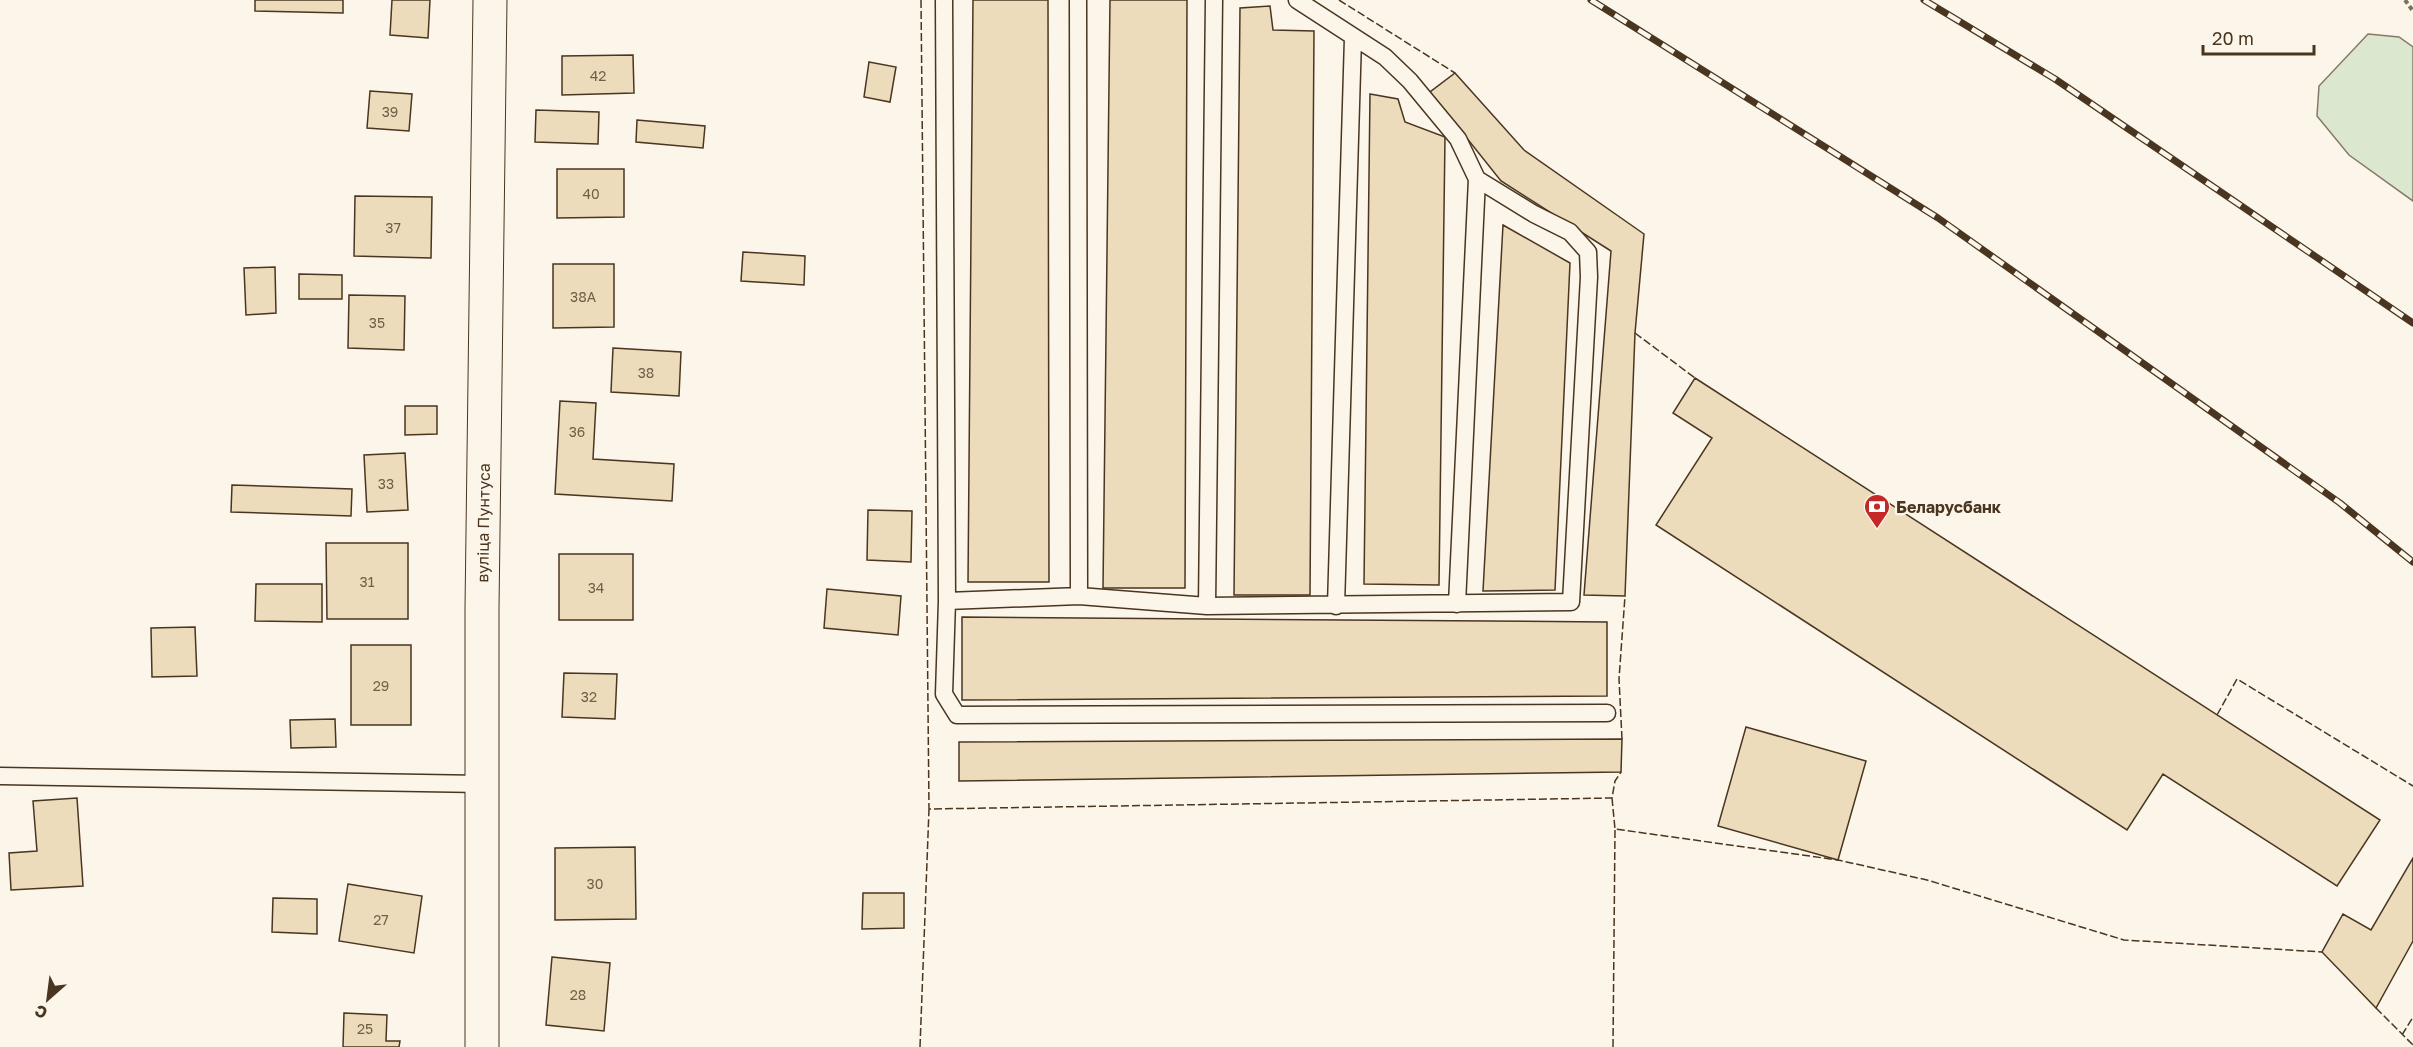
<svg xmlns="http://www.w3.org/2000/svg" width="2413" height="1047" font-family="'Golos Text',sans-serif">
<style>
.green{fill:#dce7d0;stroke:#887966;stroke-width:1.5}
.building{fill:#ecdcbc;stroke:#4a3520;stroke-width:1.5}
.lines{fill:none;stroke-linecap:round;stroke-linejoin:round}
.service-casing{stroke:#4a3520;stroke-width:19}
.minor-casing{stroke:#4a3520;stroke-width:35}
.path{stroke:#7f6f5c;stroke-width:4;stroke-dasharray:4.5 3;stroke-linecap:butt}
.service{stroke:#fbf6e9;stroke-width:16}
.minor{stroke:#fbf6e9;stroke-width:33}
.rail-casing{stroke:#4a3520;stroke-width:7}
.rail{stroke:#fbf6e9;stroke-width:4.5;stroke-dasharray:14;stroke-linecap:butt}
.fence{stroke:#4a3520;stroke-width:1.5;stroke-dasharray:8 3;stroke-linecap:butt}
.labels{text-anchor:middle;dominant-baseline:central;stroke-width:4.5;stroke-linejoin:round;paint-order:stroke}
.number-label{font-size:14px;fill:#725f47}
.poi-label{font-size:16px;font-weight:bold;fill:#4a3520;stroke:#fbf6e9;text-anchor:start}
.street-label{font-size:16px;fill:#4a3520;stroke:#fbf6e9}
</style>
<rect width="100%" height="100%" fill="#fbf6e9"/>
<path class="green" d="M 2368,34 L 2399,37 L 2413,47 L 2413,201 L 2349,155 L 2317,116 L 2319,86 Z"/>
<path class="building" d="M 255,0 L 343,0 L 343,13 L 255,11 Z
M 392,0 L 430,0 L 428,38 L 390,35 Z
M 973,0 L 1048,0 L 1049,582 L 968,582 Z
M 1110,0 L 1187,0 L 1185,588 L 1103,588 Z
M 1270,6 L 1273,30 L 1314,31 L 1310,595 L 1234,595 L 1240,8 Z
M 633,55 L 634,93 L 562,95 L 562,56 Z
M 869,62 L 896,67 L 890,102 L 864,97 Z
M 1455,73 L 1524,150 L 1644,234 L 1635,333 L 1625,596 L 1584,595 L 1611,251 L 1501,181 L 1430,92 Z
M 370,91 L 412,94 L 409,131 L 367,128 Z
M 1370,94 L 1398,99 L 1405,122 L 1445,137 L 1439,585 L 1364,584 Z
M 536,110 L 599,112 L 598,144 L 535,142 Z
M 637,120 L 705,126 L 703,148 L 636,142 Z
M 557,169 L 624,169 L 624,217 L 557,218 Z
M 355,196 L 432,197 L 431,258 L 354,256 Z
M 1503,225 L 1570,263 L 1555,590 L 1483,591 Z
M 743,252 L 805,256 L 804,285 L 741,281 Z
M 553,264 L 614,264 L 614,327 L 553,328 Z
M 275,267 L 276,313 L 246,315 L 244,268 Z
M 299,274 L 342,275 L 342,299 L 299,299 Z
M 349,295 L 405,296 L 404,350 L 348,348 Z
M 613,348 L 681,352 L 679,396 L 611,392 Z
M 1695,378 L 2380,820 L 2337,886 L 2163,774 L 2127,830 L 1656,525 L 1712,438 L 1673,413 Z
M 560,401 L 596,403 L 593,459 L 674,464 L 672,501 L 555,494 Z
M 405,406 L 437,406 L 437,434 L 405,435 Z
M 405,453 L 408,510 L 367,512 L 364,455 Z
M 232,485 L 352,489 L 351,516 L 231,512 Z
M 868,510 L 912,511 L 911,562 L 867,560 Z
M 326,543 L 408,543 L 408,619 L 327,619 Z
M 559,554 L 633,554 L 633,620 L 559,620 Z
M 256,584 L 322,584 L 322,622 L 255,621 Z
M 827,589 L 901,596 L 898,635 L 824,628 Z
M 962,617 L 1607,622 L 1607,696 L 962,700 Z
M 195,627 L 197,676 L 152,677 L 151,628 Z
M 351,645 L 411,645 L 411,725 L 351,725 Z
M 564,673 L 617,674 L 615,719 L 562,717 Z
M 335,719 L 336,747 L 291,748 L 290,720 Z
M 1746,727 L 1866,761 L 1838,860 L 1718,826 Z
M 1622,739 L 1621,772 L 959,781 L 959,742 Z
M 77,798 L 83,886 L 11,890 L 9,853 L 37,851 L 33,801 Z
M 635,847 L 636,919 L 555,920 L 555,848 Z
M 2413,858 L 2413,941 L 2376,1008 L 2322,952 L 2343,914 L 2371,930 Z
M 348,884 L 422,896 L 414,953 L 339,941 Z
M 863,893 L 904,893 L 904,928 L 862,929 Z
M 273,898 L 317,899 L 317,934 L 272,932 Z
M 552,957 L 610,963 L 604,1031 L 546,1025 Z
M 344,1013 L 387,1015 L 386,1041 L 400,1041 L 399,1047 L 343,1047 Z"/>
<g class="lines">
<defs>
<path id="service" d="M 944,0 L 947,601 L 944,694 L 957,715 L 1607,713
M 1078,0 L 1079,596
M 1297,0 L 1385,57 L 1410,81 L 1458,139 L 1477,179 L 1457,604
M 947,601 L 1079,596 L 1207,606 L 1571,602 L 1589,277 L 1588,252 L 1570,232 L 1534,214 L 1477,179
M 1207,606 L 1214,0
M 1336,606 L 1353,38
M 0,776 L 482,784"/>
<g id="minor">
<path id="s1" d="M 482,1047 L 482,608 L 490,0"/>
</g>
</defs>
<use href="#service" class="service-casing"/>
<use href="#minor" class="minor-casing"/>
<path class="path" d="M 2405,0 L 2413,11"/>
<use href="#service" class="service"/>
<use href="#minor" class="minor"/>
<defs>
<path id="rail" d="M 1591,0 L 1938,218 L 2340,503 L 2413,562
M 1924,0 L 2055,79 L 2413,323"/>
</defs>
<use href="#rail" class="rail-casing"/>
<use href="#rail" class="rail"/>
<path class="fence" d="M 921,0 L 929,809 L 1612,798 L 1615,781 L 1621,772
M 1339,0 L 1455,73
M 1635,333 L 1695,378
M 2217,715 L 2237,679 L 2413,786
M 1622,739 L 1619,679 L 1625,596
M 1612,798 L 1615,829 L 1838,860 L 1927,880 L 2124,940 L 2322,952
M 2376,1008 L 2413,1045
M 2402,1035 L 2413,1017
M 920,1047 L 929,809
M 1613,1047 L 1615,829"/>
</g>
<defs>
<symbol id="bank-pin" viewBox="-11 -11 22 30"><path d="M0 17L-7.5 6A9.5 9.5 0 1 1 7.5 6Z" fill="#c62828" stroke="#fbf6e9"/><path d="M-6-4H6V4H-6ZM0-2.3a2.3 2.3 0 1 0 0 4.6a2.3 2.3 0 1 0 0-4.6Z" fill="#fff"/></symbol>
</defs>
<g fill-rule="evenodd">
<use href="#bank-pin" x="1862" y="492" width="30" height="40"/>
</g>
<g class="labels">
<g class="number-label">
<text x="598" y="75">42</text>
<text x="390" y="111">39</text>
<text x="591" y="193">40</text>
<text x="393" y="227">37</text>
<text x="583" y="296">38А</text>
<text x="377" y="322">35</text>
<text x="646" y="372">38</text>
<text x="577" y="431">36</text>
<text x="386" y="483">33</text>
<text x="367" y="581">31</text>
<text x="596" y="587">34</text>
<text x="381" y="685">29</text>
<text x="589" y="696">32</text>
<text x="595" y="883">30</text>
<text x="381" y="919">27</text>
<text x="578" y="994">28</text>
<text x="365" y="1028">25</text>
</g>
<g class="poi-label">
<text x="1896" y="507">Беларусбанк</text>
</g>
<g class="street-label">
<text stroke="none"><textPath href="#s1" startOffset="524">вуліца Пунтуса</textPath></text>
</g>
</g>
<g transform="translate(48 999) rotate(208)" stroke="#fbf6e9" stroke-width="4.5" paint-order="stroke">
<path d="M0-4.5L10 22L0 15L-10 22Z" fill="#4a3520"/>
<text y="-9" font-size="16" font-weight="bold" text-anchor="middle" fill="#4a3520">С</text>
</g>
<path d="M2203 45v9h111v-9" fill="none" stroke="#4a3520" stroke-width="3"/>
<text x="2212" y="45" font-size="18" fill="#4a3520" stroke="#fbf6e9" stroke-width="4.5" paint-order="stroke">20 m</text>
</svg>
